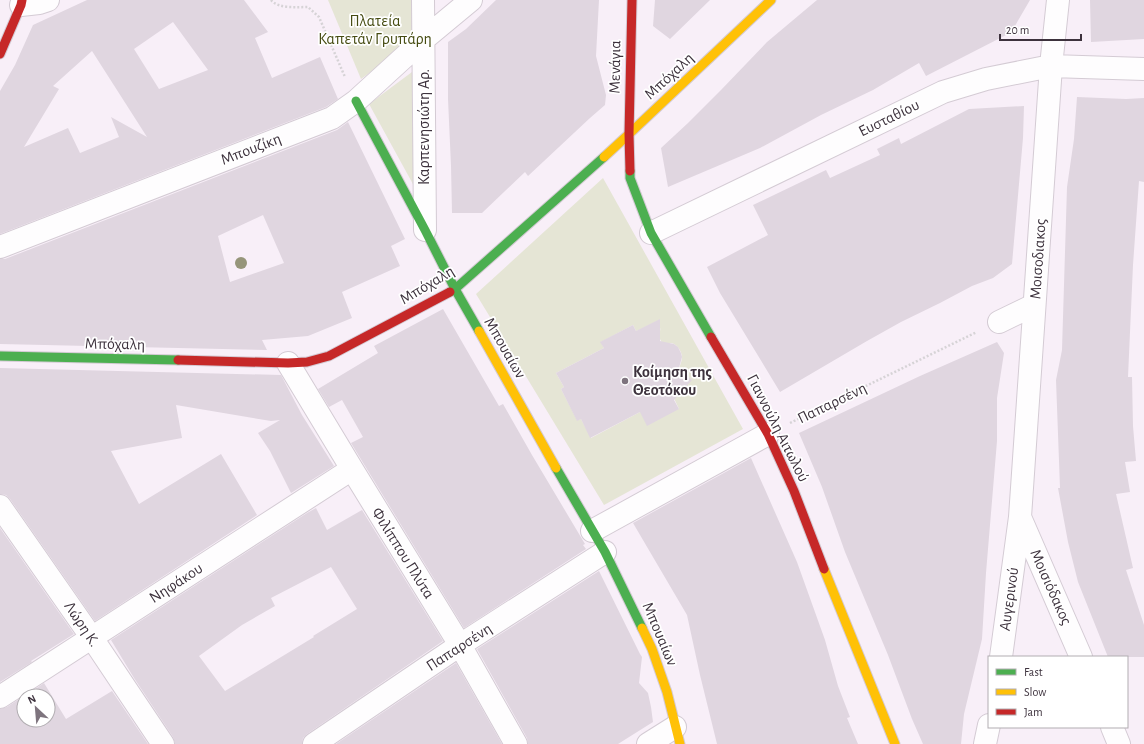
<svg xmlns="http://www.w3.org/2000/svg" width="1144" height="744" font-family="'Alegreya Sans',sans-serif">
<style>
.green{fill:#e5e5d5;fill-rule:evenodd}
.building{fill:#e0d6e0;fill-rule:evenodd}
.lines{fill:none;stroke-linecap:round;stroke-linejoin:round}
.street-casing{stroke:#d4cbd4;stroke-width:24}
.fast-casing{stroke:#d4cbd4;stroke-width:11}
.slow-casing{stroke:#d4cbd4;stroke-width:11}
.jam-casing{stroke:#d4cbd4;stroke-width:11}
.path{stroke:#d6d3d6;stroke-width:2.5;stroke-dasharray:2 2;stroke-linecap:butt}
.street{stroke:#fefdfe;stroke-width:22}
.fast{stroke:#4caf50;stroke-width:9}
.slow{stroke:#ffc107;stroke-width:9}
.jam{stroke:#c62828;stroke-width:9}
.tree{fill:#96957a}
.poi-dot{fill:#7e747e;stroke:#fff;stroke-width:1.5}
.labels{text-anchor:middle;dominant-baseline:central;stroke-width:3.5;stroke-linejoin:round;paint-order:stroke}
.park-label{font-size:16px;fill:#464c12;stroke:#fff}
.street-label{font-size:16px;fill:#3d323d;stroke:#fff}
.poi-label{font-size:16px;font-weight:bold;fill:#3d323d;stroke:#fff;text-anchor:start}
</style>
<rect width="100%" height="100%" fill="#f8eff8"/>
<path class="green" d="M 328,0 L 414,0 L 416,39 L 361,79 Z
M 412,72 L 414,186 L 369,104 Z
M 603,178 L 743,429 L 604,505 L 476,294 ZM 658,324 C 661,328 661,330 658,335 L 663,345 C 665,344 667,343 670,343 C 676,343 682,351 682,357 C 682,362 679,367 678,372 L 684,372 L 686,375 L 689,379 L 672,394 L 679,409 L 640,412 L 591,438 L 581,419 L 577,420 L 561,389 L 564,387 L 556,373 L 604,348 L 601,342 L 633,325 L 636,331 Z"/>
<path class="building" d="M 87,0 L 244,0 L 268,32 L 255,38 L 272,78 L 320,57 L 338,99 L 326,107 L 0,234 L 0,91 L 15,65 L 33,25 ZM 173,22 L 208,70 L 159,89 L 134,49 ZM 92,51 L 147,137 L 111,117 L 119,137 L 80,153 L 68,128 L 24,147 L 59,89 L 53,86 Z
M 496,0 L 599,0 L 596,56 L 606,95 L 605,105 L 590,118 L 528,176 L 525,172 L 482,213 L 452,213 L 451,166 L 448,99 L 448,42 L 466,29 Z
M 655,0 L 710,0 L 670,39 L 653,26 Z
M 817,0 L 1030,0 L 1012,31 L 1010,33 L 926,76 L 919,63 L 873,90 L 821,115 L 760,148 L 668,187 L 661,148 L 688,123 L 721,90 L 767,42 Z
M 1090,0 L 1144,0 L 1144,39 L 1091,42 Z
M 1077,97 L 1126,99 L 1144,98 L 1144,182 L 1139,181 L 1133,265 L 1128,377 L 1132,377 L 1133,426 L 1136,461 L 1125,462 L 1130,492 L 1116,494 L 1133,568 L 1126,570 L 1144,625 L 1144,657 L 1108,657 L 1078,582 L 1068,542 L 1058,488 L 1060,488 L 1056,380 L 1062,350 L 1067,187 L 1074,139 Z
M 1024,106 L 1023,138 L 1012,264 L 993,278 L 972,286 L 940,303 L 901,322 L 867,341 L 780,392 L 720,293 L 707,267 L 768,235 L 753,205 L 826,170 L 830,178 L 880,155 L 877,149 L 899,138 L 901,144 L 969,109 Z
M 348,122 L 405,239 L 391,246 L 400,266 L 342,292 L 352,318 L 308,336 L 262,340 L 267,350 L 0,344 L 0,259 L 5,259 L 337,130 ZM 263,215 L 284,263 L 230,282 L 218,236 Z
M 443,309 L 499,406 L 503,404 L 532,455 L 585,544 L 583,545 L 586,549 L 464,628 L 351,443 L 363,437 L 342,400 L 329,407 L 318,389 L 378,353 L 374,346 Z
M 660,319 L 660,341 L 674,344 L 678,347 L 681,353 L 682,357 L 679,368 L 692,380 L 674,400 L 679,409 L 647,426 L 640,412 L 590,438 L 581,419 L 577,421 L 561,389 L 564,387 L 556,373 L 604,348 L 600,342 L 633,325 L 636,331 Z
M 997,342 L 1004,353 L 997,398 L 997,441 L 986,573 L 982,639 L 964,714 L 961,744 L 923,744 L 912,719 L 888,655 L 845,552 L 822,487 L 799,433 L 920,376 Z
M 0,368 L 281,375 L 302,415 L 334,466 L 291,493 L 270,451 L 258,433 L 280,420 L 271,421 L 176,405 L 182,438 L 111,451 L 139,504 L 221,454 L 257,515 L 95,621 L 10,499 L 6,495 L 0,494 Z
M 751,458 L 797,562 L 825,640 L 838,686 L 850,717 L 847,718 L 858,744 L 717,744 L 700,675 L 687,615 L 633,523 Z
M 316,508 L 327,530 L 362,510 L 443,641 L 307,734 L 303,738 L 302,744 L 175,744 L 173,737 L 134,678 L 111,640 L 307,513 ZM 331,567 L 357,609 L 313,636 L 314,637 L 225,691 L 199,656 L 242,625 L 275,606 L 271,598 Z
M 0,528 L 74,634 L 31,661 L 32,662 L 0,682 Z
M 599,571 L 640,654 L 642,657 L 639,683 L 648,693 L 651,707 L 653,722 L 618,744 L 528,744 L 527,738 L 477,649 Z
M 456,663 L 502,744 L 336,744 Z
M 44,683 L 66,719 L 112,691 L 148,744 L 0,744 L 0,709 L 7,707 L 24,696 L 24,720 L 48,720 L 48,696 L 25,696 Z"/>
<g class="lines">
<defs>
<path id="street" d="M 423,0 L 425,230
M 21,5 L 39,3 L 48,0
M 651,233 L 943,92 L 986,79 L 1051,66 L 1144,69
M 0,247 L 332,118 L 356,101 L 424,39 L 471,0
M 999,322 L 1034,305
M 288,363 L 352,469 L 460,645 L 516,744
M 0,506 L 92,638 L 163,744
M 1020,517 L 1081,657
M 592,531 L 768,434
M 1001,657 L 1020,517 L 1051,66 L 1058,0
M 0,697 L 352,469
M 1112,727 L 1119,744
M 314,744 L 460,645 L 605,552
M 648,744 L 675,727
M 985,744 L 989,725"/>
<path id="fast" d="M 356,101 L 425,230 L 455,289 L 479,331
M 630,171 L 630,178 L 651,233 L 711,337
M 450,292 L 455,289 L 604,157
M 0,356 L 178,360
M 556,468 L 605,552 L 642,628"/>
<path id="slow" d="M 604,157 L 629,134 L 771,0
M 479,331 L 556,468
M 824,569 L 895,744
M 642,628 L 652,649 L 667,692 L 680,744"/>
<path id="jam" d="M 0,54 L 21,5 L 22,0
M 630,171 L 629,134 L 632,0
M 711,337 L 768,434 L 794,491 L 824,569
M 178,360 L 288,363 L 307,362 L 329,356 L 450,292"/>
</defs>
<use href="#street" class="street-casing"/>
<use href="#fast" class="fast-casing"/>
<use href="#slow" class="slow-casing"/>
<use href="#jam" class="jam-casing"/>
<path class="path" d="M 271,0 C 278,9 298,7 308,7 L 319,17 L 345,77
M 790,423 L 977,332"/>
<use href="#street" class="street"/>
<use href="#fast" class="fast"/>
<use href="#slow" class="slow"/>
<use href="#jam" class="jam"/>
</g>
<circle class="tree" cx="241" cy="263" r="6"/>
<circle class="poi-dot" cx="625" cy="381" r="4"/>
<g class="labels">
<g class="park-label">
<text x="375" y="21">Πλατεία<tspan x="375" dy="18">Καπετάν Γρυπάρη</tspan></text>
</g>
<g class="street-label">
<text transform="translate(615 67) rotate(-89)">Μενάγια</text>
<text transform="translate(669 76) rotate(-43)">Μπόχαλη</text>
<text transform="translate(889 118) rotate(-26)">Ευσταθίου</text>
<text transform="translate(424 127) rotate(-90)">Καρπενησιώτη Αρ.</text>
<text transform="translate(251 149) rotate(-21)">Μπουζίκη</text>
<text transform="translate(1038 259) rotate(-86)">Μοισοδιακος</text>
<text transform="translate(427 285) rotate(-31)">Μπόχαλη</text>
<text transform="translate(115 344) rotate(1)">Μπόχαλη</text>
<text transform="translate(505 348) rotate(60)">Μπουαίων</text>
<text transform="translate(832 403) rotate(-26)">Παπαρσένη</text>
<text transform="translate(778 428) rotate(63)">Γιαννούλη Αιτωλού</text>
<text transform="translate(403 553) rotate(58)">Φιλίππου Πλύτα</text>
<text transform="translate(176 583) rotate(-33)">Νηφάκου</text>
<text transform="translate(1051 587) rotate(66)">Μοισιόδακος</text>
<text transform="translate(1009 599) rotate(-82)">Αυγερινού</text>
<text transform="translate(82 624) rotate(56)">Λώρη Κ.</text>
<text transform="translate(660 634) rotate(67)">Μπουαίων</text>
<text transform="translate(459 647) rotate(-33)">Παπαρσένη</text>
</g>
<g class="poi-label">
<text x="633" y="372">Κοίμηση της<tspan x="633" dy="18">Θεοτόκου</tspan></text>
</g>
</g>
<rect x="988" y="656" width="140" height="72" fill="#ffffff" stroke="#b1adb1"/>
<rect x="996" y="669" width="20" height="6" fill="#4caf50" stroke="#b1adb1"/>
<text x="1024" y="676" font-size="12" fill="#3d323d">Fast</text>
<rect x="996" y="689" width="20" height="6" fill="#ffc107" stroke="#b1adb1"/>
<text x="1024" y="696" font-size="12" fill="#3d323d">Slow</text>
<rect x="996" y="709" width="20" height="6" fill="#c62828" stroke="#b1adb1"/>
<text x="1024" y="716" font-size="12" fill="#3d323d">Jam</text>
<g transform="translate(36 708) rotate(334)"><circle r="19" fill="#ffffff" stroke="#b1adb1"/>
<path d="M0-3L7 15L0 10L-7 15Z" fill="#7e747e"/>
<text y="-6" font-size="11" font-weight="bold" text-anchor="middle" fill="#3d323d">N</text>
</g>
<path d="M1000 34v6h81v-6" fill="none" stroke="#3d323d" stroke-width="2"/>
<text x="1006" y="34" font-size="12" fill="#3d323d" stroke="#ffffff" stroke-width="3" paint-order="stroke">20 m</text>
</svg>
